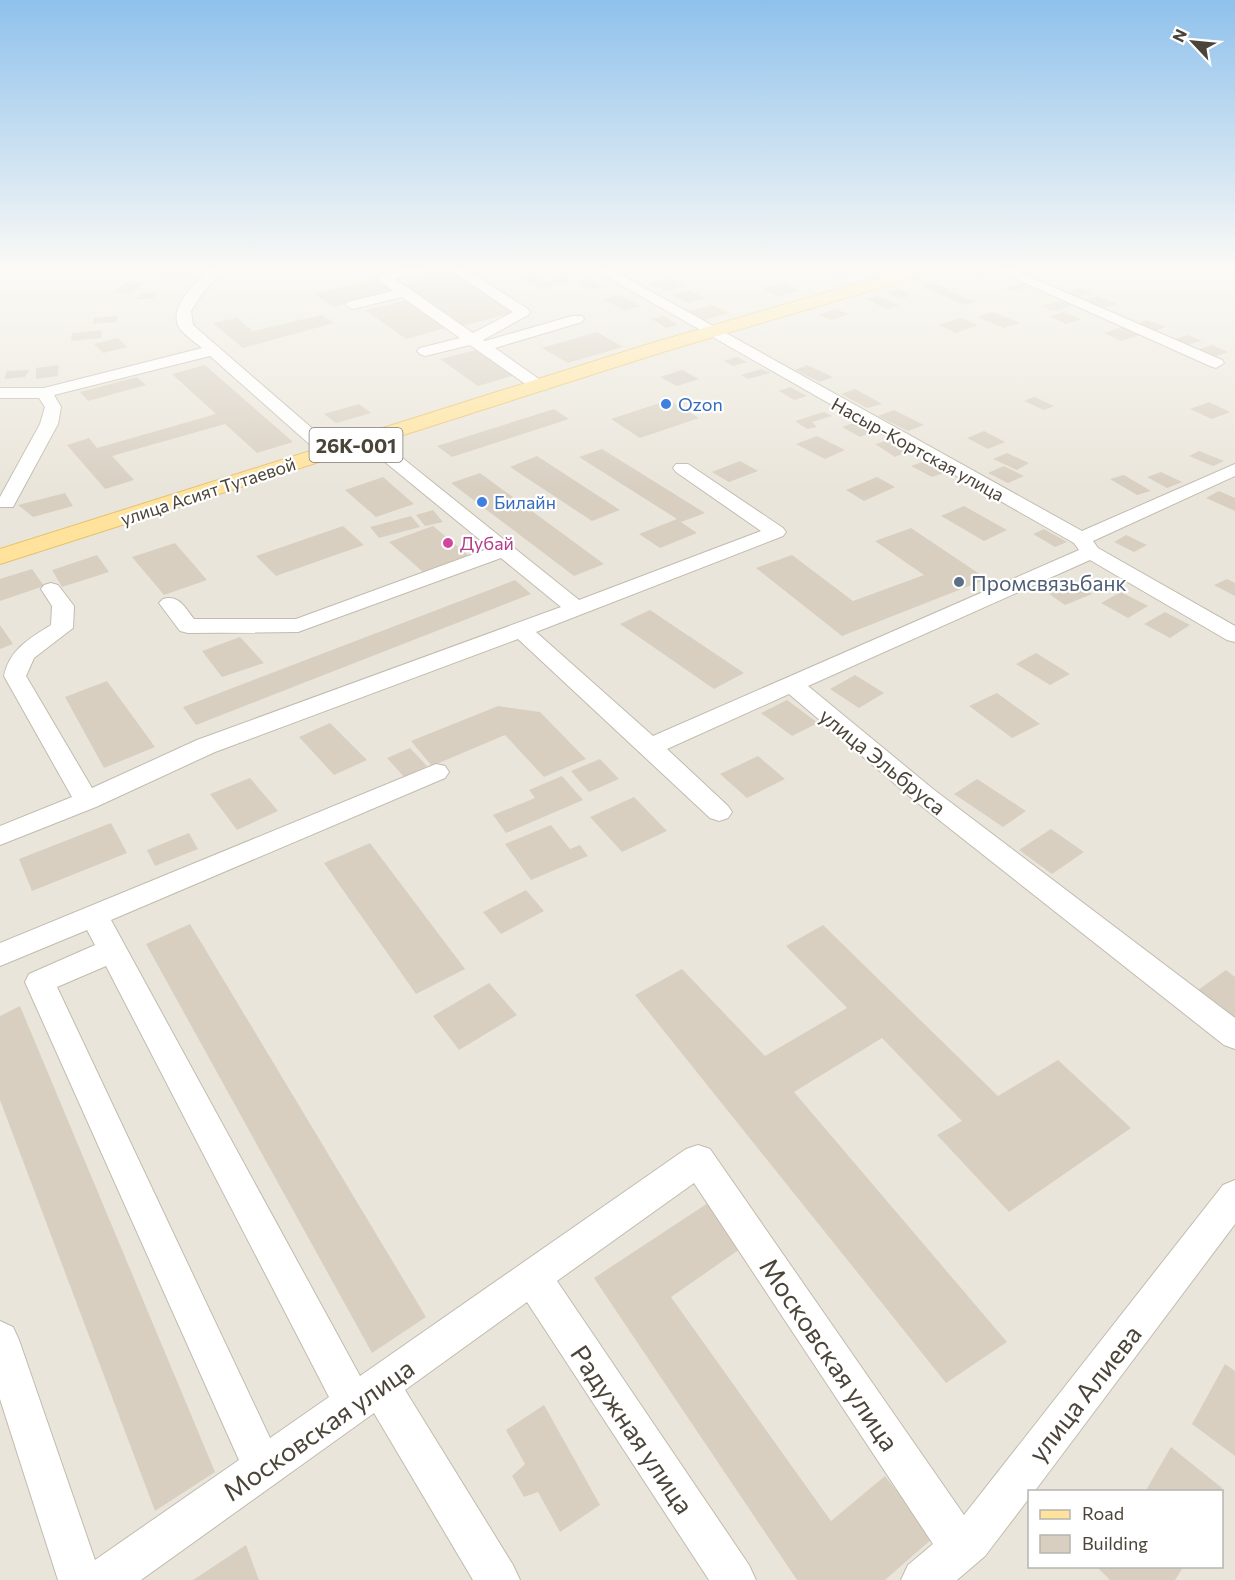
<svg xmlns="http://www.w3.org/2000/svg" width="1235" height="1580" font-family="Commissioner,sans-serif">
<style>
.residential{fill:#eae5da;fill-rule:evenodd}
.building{fill:#d8cfc1}
.lines{fill:none;stroke-linecap:round;stroke-linejoin:round}
.minor-casing{stroke:#c2bbae;stroke-width:2}
.major-casing{stroke:#e6c16a;stroke-width:2}
.minor{fill:#fff;fill-rule:evenodd}
.major{fill:#ffe39c;fill-rule:evenodd}
.shop-dot{fill:#3f7fe0;stroke:#fff;stroke-width:2}
.hotel-dot{fill:#d1479c;stroke:#fff;stroke-width:2}
.service-dot{fill:#5c6f8a;stroke:#fff;stroke-width:2}
.labels{text-anchor:middle;dominant-baseline:central;stroke-width:4.5;stroke-linejoin:round;paint-order:stroke}
.far-shop-label{font-size:18px;fill:#366cbe;stroke:#fff;text-anchor:start}
.far-street-label{font-size:18px;fill:#4b4439;stroke:#fff}
.far-hotel-label{font-size:18px;fill:#b23c85;stroke:#fff;text-anchor:start}
.shield{fill:#fff;stroke:#817c74;stroke-width:1.5}
.shield-label{font-size:20px;font-weight:bold;fill:#4b4439}
.service-label{font-size:21px;fill:#4e5e75;stroke:#fff;text-anchor:start}
.street-label{font-size:21px;fill:#4b4439;stroke:#fff}
.near-street-label{font-size:26px;fill:#4b4439;stroke:#fff}
</style>
<rect width="100%" height="100%" fill="#f6f3ec"/>
<path class="residential" d="M 0,267 L 1235,267 L 1235,1580 L 0,1580 ZM 1030,1492 L 1222,1492 L 1222,1566 L 1030,1566 Z"/>
<path class="building" d="M 236,267 L 254,267 L 245,274 L 229,272 Z
M 543,267 L 570,267 L 578,271 L 561,276 Z
M 679,267 L 687,272 L 672,275 L 663,269 Z
M 812,267 L 841,267 L 856,273 L 839,279 Z
M 971,267 L 988,274 L 977,277 L 961,270 Z
M 1041,267 L 1066,267 L 1069,268 L 1054,272 Z
M 167,268 L 196,270 L 188,277 L 159,276 Z
M 452,272 L 516,312 L 462,326 L 401,285 Z
M 534,275 L 547,282 L 564,277 L 570,281 L 542,289 L 521,279 Z
M 668,278 L 685,285 L 666,291 L 650,284 Z
M 375,279 L 394,291 L 333,307 L 314,294 Z
M 588,279 L 603,287 L 590,289 L 576,282 Z
M 126,282 L 144,282 L 132,294 L 113,293 Z
M 931,282 L 976,302 L 964,305 L 919,285 Z
M 1022,282 L 1033,286 L 1017,292 L 1006,288 Z
M 783,283 L 800,290 L 779,297 L 762,289 Z
M 1080,288 L 1092,293 L 1076,297 L 1065,292 Z
M 898,289 L 912,295 L 901,299 L 887,293 Z
M 689,290 L 706,298 L 688,303 L 672,295 Z
M 142,293 L 157,293 L 152,299 L 136,299 Z
M 619,295 L 640,306 L 625,310 L 604,300 Z
M 877,296 L 899,305 L 887,309 L 866,299 Z
M 1098,296 L 1117,304 L 1103,308 L 1084,300 Z
M 407,300 L 449,327 L 406,339 L 365,310 Z
M 1060,301 L 1072,306 L 1053,311 L 1041,306 Z
M 712,305 L 729,313 L 704,320 L 688,311 Z
M 835,309 L 849,314 L 832,320 L 819,315 Z
M 993,312 L 1020,323 L 1004,328 L 977,317 Z
M 1064,312 L 1081,319 L 1066,324 L 1049,316 Z
M 322,315 L 334,323 L 243,348 L 213,323 L 237,318 L 253,331 Z
M 118,316 L 116,322 L 92,324 L 94,318 Z
M 664,316 L 678,325 L 666,328 L 652,319 Z
M 961,318 L 978,325 L 956,333 L 938,325 Z
M 1147,320 L 1166,327 L 1155,331 L 1137,324 Z
M 1122,327 L 1140,335 L 1121,341 L 1104,333 Z
M 102,330 L 101,338 L 71,341 L 72,333 Z
M 597,332 L 623,347 L 568,363 L 542,348 Z
M 1188,335 L 1202,341 L 1187,345 L 1174,339 Z
M 118,338 L 127,347 L 103,353 L 94,344 Z
M 1212,345 L 1228,352 L 1214,357 L 1198,350 Z
M 476,350 L 515,375 L 478,386 L 440,359 Z
M 737,357 L 747,362 L 733,366 L 724,361 Z
M 59,365 L 58,376 L 36,379 L 36,368 Z
M 205,365 L 293,442 L 257,453 L 225,424 L 112,456 L 134,480 L 105,489 L 67,445 L 89,438 L 97,448 L 216,414 L 172,374 Z
M 807,365 L 833,377 L 820,382 L 795,370 Z
M 762,369 L 770,373 L 748,379 L 741,375 Z
M 29,370 L 25,377 L 4,379 L 7,371 Z
M 682,370 L 699,379 L 677,386 L 660,377 Z
M 137,377 L 146,385 L 88,401 L 80,392 Z
M 790,387 L 807,396 L 794,400 L 779,391 Z
M 855,389 L 882,404 L 867,408 L 841,394 Z
M 1034,397 L 1054,406 L 1044,410 L 1024,401 Z
M 669,400 L 699,418 L 640,438 L 611,419 Z
M 1209,402 L 1230,412 L 1212,419 L 1190,409 Z
M 359,404 L 371,413 L 336,423 L 324,414 Z
M 554,409 L 569,419 L 452,457 L 437,446 Z
M 894,410 L 924,425 L 908,431 L 878,416 Z
M 824,412 L 832,416 L 812,422 L 817,427 L 807,429 L 795,421 Z
M 853,423 L 872,432 L 860,437 L 842,427 Z
M 984,431 L 1005,442 L 988,449 L 967,438 Z
M 817,436 L 845,450 L 825,459 L 796,444 Z
M 890,440 L 909,451 L 895,457 L 875,444 Z
M 602,449 L 705,513 L 681,522 L 697,533 L 660,548 L 639,534 L 677,519 L 579,457 Z
M 1199,451 L 1224,461 L 1213,466 L 1189,456 Z
M 1007,453 L 1029,463 L 1017,470 L 993,459 Z
M 537,456 L 620,510 L 592,521 L 510,467 Z
M 740,461 L 758,471 L 729,482 L 712,472 Z
M 922,462 L 944,473 L 932,477 L 911,466 Z
M 1004,466 L 1024,476 L 1008,483 L 988,473 Z
M 1161,472 L 1182,482 L 1167,488 L 1147,477 Z
M 480,473 L 604,564 L 574,576 L 451,483 Z
M 1124,475 L 1151,491 L 1137,495 L 1110,479 Z
M 383,477 L 414,504 L 376,517 L 345,490 Z
M 877,477 L 895,487 L 864,501 L 846,490 Z
M 1219,491 L 1235,498 L 1235,511 L 1206,498 Z
M 65,493 L 73,506 L 33,517 L 18,505 Z
M 964,506 L 1007,530 L 984,541 L 941,516 Z
M 433,510 L 443,522 L 425,526 L 416,515 Z
M 411,516 L 420,527 L 379,538 L 370,527 Z
M 343,526 L 364,545 L 276,576 L 256,556 Z
M 433,526 L 468,555 L 423,572 L 389,542 Z
M 911,528 L 987,579 L 842,636 L 756,568 L 792,555 L 853,601 L 924,575 L 875,541 Z
M 1044,529 L 1067,542 L 1055,547 L 1033,534 Z
M 1126,535 L 1147,545 L 1134,552 L 1114,542 Z
M 175,543 L 207,580 L 164,595 L 132,557 Z
M 97,555 L 109,572 L 62,587 L 52,570 Z
M 32,569 L 44,586 L 0,601 L 0,579 Z
M 1068,579 L 1092,594 L 1065,605 L 1042,589 Z
M 1227,579 L 1235,583 L 1235,596 L 1214,585 Z
M 515,580 L 531,594 L 196,725 L 183,707 Z
M 1121,592 L 1148,606 L 1128,618 L 1101,603 Z
M 650,610 L 744,673 L 714,689 L 620,624 Z
M 1165,612 L 1190,625 L 1170,638 L 1144,624 Z
M 0,625 L 13,644 L 0,649 Z
M 240,637 L 264,663 L 222,677 L 202,651 Z
M 1036,653 L 1070,674 L 1050,685 L 1016,664 Z
M 855,675 L 884,693 L 859,708 L 830,689 Z
M 107,681 L 155,747 L 104,768 L 65,697 Z
M 997,693 L 1040,724 L 1012,738 L 969,706 Z
M 787,700 L 818,723 L 792,736 L 761,713 Z
M 498,706 L 540,712 L 586,759 L 544,777 L 505,735 L 432,766 L 411,741 Z
M 330,723 L 367,760 L 334,775 L 299,737 Z
M 410,748 L 427,766 L 404,777 L 387,758 Z
M 758,756 L 785,779 L 747,798 L 720,774 Z
M 600,759 L 619,779 L 589,792 L 571,771 Z
M 562,776 L 583,800 L 506,833 L 493,815 L 535,798 L 529,790 Z
M 250,778 L 278,811 L 237,830 L 210,794 Z
M 977,779 L 1026,811 L 1003,827 L 954,794 Z
M 634,797 L 667,831 L 622,852 L 590,817 Z
M 111,823 L 127,853 L 32,891 L 19,859 Z
M 551,825 L 570,849 L 580,845 L 588,856 L 531,880 L 505,844 Z
M 1051,829 L 1084,852 L 1052,874 L 1019,850 Z
M 189,833 L 198,849 L 155,866 L 147,850 Z
M 370,843 L 465,969 L 416,994 L 324,863 Z
M 526,890 L 544,911 L 501,934 L 483,912 Z
M 190,924 L 426,1317 L 372,1353 L 146,944 Z
M 823,925 L 998,1096 L 1058,1060 L 1131,1128 L 1009,1212 L 937,1135 L 962,1121 L 882,1038 L 794,1092 L 1007,1342 L 946,1383 L 635,995 L 682,969 L 765,1056 L 847,1008 L 786,946 Z
M 1226,970 L 1235,977 L 1235,1019 L 1198,990 Z
M 489,983 L 517,1015 L 459,1050 L 433,1016 Z
M 20,1006 L 215,1472 L 155,1511 L 0,1100 L 0,1016 Z
M 708,1203 L 743,1247 L 671,1297 L 831,1521 L 885,1476 L 933,1538 L 885,1580 L 797,1580 L 594,1278 Z
M 1225,1364 L 1235,1371 L 1235,1456 L 1192,1424 Z
M 544,1405 L 600,1505 L 560,1532 L 538,1492 L 524,1497 L 512,1476 L 525,1464 L 506,1430 Z
M 1171,1447 L 1222,1488 L 1220,1492 L 1145,1492 Z
M 246,1545 L 259,1580 L 193,1580 Z
M 1096,1566 L 1180,1566 L 1182,1569 L 1175,1580 L 1110,1580 Z"/>
<g class="lines">
<defs>
<path id="minor" d="M 67,267 L 82,267 L 73,272 L 68,271 Z
M 211,267 L 225,267 L 202,294 L 191,311 L 193,325 L 336,449 L 339,453 L 336,457 L 324,457 L 210,356 L 54,395 L 61,407 L 58,424 L 13,507 L 0,507 L 0,497 L 40,424 L 45,407 L 39,398 L 0,398 L 0,388 L 44,388 L 202,348 C 195,342 186,336 180,329 C 166,308 198,281 211,267 Z
M 413,267 L 437,267 L 435,270 L 395,279 L 473,333 L 513,312 L 446,267 L 462,267 L 528,309 L 530,312 L 528,315 L 483,340 L 485,341 L 572,316 L 582,316 L 584,319 L 582,322 L 495,348 L 546,384 L 548,387 L 546,390 L 534,390 L 470,345 L 425,356 L 420,354 L 417,351 L 420,348 L 460,338 L 402,297 L 353,309 L 346,305 L 348,302 L 393,291 L 377,278 L 379,275 Z
M 590,267 L 607,267 L 1082,531 L 1235,464 L 1235,476 L 1093,541 L 1098,548 L 1235,626 L 1235,642 L 1227,640 L 1090,560 L 808,686 L 933,789 L 1235,1018 L 1235,1049 L 1224,1045 L 915,801 L 789,694 L 667,749 L 728,806 L 732,812 L 728,818 L 719,821 L 710,818 L 518,639 L 215,752 L 96,807 L 0,845 L 0,826 L 72,797 L 4,676 C 9,650 30,638 51,625 L 52,606 L 41,589 L 44,585 L 51,583 L 58,585 L 74,606 L 73,628 L 34,658 L 26,676 L 92,788 L 197,740 L 561,607 L 501,558 L 298,632 L 188,633 L 180,631 L 159,603 L 163,599 C 179,594 185,608 194,619 L 296,619 L 490,548 L 363,444 L 360,440 L 363,436 L 375,436 L 579,600 L 761,531 L 676,472 L 673,468 L 676,464 L 688,464 L 783,528 L 786,532 L 783,536 L 536,632 L 653,736 L 1079,550 L 1074,543 Z
M 989,267 L 1007,267 L 1222,360 L 1224,363 L 1216,368 L 1210,366 Z
M 436,764 L 445,766 L 449,772 L 445,778 L 111,920 L 360,1376 L 686,1149 L 698,1145 L 710,1149 L 964,1515 L 1223,1185 L 1235,1180 L 1235,1224 L 1034,1492 L 1030,1492 L 1030,1497 L 985,1556 L 957,1580 L 901,1580 L 908,1565 L 933,1544 L 694,1183 L 557,1281 L 749,1565 L 756,1580 L 709,1580 L 527,1302 L 405,1390 L 513,1565 L 520,1580 L 473,1580 L 374,1413 L 141,1580 L 58,1580 L 0,1399 L 0,1321 L 13,1327 L 19,1340 L 95,1560 L 239,1460 L 25,982 L 29,974 L 95,945 L 87,930 L 0,966 L 0,943 ZM 106,966 L 329,1397 L 270,1438 L 57,987 Z"/>
<path id="major" d="M 914,267 L 940,267 L 938,271 L 666,351 L 0,564 L 0,549 L 652,343 Z"/>
</defs>
<use href="#minor" class="minor-casing"/>
<use href="#major" class="major-casing"/>
<use href="#minor" class="minor"/>
<use href="#major" class="major"/>
</g>
<linearGradient id="sky" x2="0" y2="1"><stop stop-color="#8fc1ec"/><stop offset="0.55" stop-color="#fbfaf6"/><stop offset="1" stop-color="#fbfaf6" stop-opacity="0"/></linearGradient>
<rect width="1235" height="488" fill="url(#sky)"/>
<g class="shop-dot">
<circle cx="666" cy="404" r="6"/>
<circle cx="482" cy="502" r="6"/>
</g>
<circle class="hotel-dot" cx="448" cy="543" r="6"/>
<circle class="service-dot" cx="959" cy="582" r="6"/>
<g class="labels">
<g class="far-shop-label">
<text x="678" y="404">Ozon</text>
<text x="494" y="502">Билайн</text>
</g>
<g class="far-street-label">
<text transform="translate(918 449) rotate(29)">Насыр-Кортская улица</text>
<text transform="translate(208 491) rotate(-18)">улица Асият Тутаевой</text>
</g>
<g class="far-hotel-label">
<text x="460" y="543">Дубай</text>
</g>
<rect class="shield" x="309.5" y="428" width="93" height="34" rx="4.5"/>
<g class="shield-label">
<text x="356" y="445">26К-001</text>
</g>
<g class="service-label">
<text x="971" y="582">Промсвязьбанк</text>
</g>
<g class="street-label">
<text transform="translate(883 761) rotate(39)">улица Эльбруса</text>
</g>
<g class="near-street-label">
<text transform="translate(830 1354) rotate(56)">Московская улица</text>
<text transform="translate(1084 1393) rotate(-52)">улица Алиева</text>
<text transform="translate(318 1429) rotate(-35)">Московская улица</text>
<text transform="translate(633 1429) rotate(56)">Радужная улица</text>
</g>
</g>
<rect x="1028" y="1490" width="195" height="78" fill="#ffffff" stroke="#b7b4b0" stroke-width="1.5"/>
<rect x="1040" y="1510" width="30" height="9" fill="#ffe39c" stroke="#b7b4b0" stroke-width="1.5"/>
<text x="1082" y="1520" font-size="18" fill="#4b4439">Road</text>
<rect x="1040" y="1535" width="30" height="18" fill="#d8cfc1" stroke="#b7b4b0" stroke-width="1.5"/>
<text x="1082" y="1550" font-size="18" fill="#4b4439">Building</text>
<g transform="translate(1193 42) rotate(296)" stroke="#ffffff" stroke-width="4.5" paint-order="stroke">
<path d="M0-4.5L10 22L0 15L-10 22Z" fill="#4b4439"/>
<text y="-9" font-size="16" font-weight="bold" text-anchor="middle" fill="#4b4439">N</text>
</g>
</svg>
